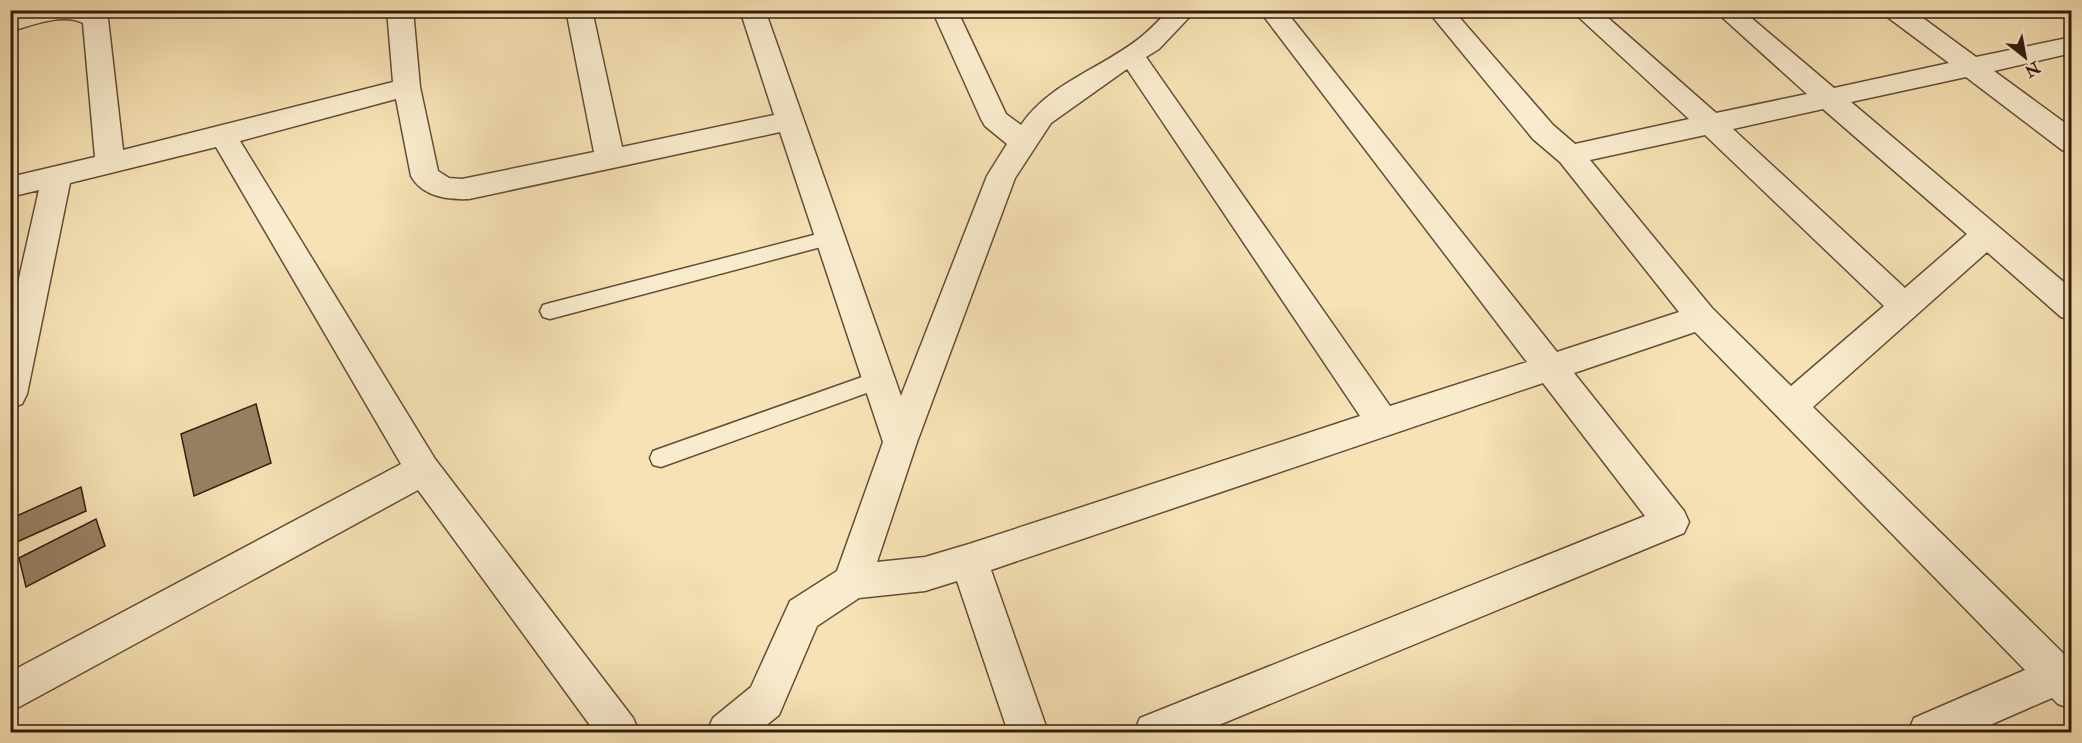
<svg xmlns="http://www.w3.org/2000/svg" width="2082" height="743" font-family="'IM FELL Double Pica',serif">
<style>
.building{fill:#988265;stroke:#331b0f;stroke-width:1.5}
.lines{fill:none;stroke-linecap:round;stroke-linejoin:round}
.lane-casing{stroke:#644d38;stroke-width:3}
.street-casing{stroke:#644d38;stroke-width:3}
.lane{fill:#f9ecce;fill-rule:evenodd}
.street{fill:#f9ecce;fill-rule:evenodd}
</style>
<rect width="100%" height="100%" fill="#f6e2b4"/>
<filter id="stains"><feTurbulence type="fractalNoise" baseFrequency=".00333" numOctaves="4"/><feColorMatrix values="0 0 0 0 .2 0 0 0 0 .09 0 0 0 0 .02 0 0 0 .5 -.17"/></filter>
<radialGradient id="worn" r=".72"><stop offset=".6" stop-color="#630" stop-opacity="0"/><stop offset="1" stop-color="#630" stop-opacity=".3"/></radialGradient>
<path class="building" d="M 256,404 L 271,463 L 194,496 L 181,434 Z
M 81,487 L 86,511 L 10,545 L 10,519 Z
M 96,519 L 105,546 L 26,587 L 19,558 Z"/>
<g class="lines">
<defs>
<path id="lane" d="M 829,231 L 836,233 L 839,238 L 836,243 L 550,319 L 543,317 L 540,311 L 543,305 L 550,303 Z
M 879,371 L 886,374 L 890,380 L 886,386 L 661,467 L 653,465 L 650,458 L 653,451 Z"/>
<path id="street" d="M 29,10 L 98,10 L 108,19 L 123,150 L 393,82 L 387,10 L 413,10 L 420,87 L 438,171 L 449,178 L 462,179 L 594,152 L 566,10 L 592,10 L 622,147 L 774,115 L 740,10 L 765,10 L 901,396 L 987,176 L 1007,144 L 985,126 L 981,119 L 932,10 L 957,10 L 1006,114 L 1021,125 C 1049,83 1103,68 1141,37 C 1151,29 1160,19 1169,10 L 1196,10 L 1159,49 L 1146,57 L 1390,406 L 1527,362 L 1259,10 L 1285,10 L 1557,352 L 1679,312 L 1560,162 L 1533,139 L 1427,10 L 1453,10 L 1553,125 L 1575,144 L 1689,119 L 1571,10 L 1599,10 L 1716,113 L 1807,94 L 1714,10 L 1742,10 L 1834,88 L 1949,63 L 1886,16 L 1883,10 L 1912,10 L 1976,57 L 2072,37 L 2072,53 L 1994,71 L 2072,128 L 2072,153 L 2062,150 L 1966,77 L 1851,102 L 2072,289 L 2072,320 L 2061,317 L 1987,252 L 1813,407 L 2064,654 L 2072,651 L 2072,709 L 2058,704 L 2052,698 L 1974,732 L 1908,732 L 1914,718 L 2025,670 L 1695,332 L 1574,373 L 1684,511 L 1689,522 L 1684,533 L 1202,732 L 1134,732 L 1140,718 L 1645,516 L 1543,383 L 991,570 L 1048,732 L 1008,732 L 957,581 L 925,591 L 859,598 L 817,626 L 779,715 L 758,732 L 707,732 L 713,718 L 751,687 L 790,601 L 837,571 L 883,442 L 780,132 L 469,199 C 447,200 422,196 411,176 L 396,99 L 240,141 L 435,459 L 633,718 L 639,732 L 595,732 L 418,490 L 10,712 L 10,672 L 401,464 L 216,147 L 70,183 L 27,394 L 22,404 L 10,408 L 10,318 L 39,190 L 10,197 L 10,177 L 95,157 L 83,23 C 63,12 31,26 10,31 L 10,15 ZM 1127,69 L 1360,416 L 969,544 L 925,557 L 877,562 L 917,442 L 1015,178 L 1051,123 ZM 1823,109 L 1967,234 L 1905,288 L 1733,129 ZM 1705,135 L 1884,306 L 1791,386 L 1712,308 L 1590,160 Z"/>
</defs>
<use href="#lane" class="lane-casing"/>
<use href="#street" class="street-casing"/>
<use href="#lane" class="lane"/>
<use href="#street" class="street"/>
</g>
<rect width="2082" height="743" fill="none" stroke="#f6e2b4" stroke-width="36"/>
<rect x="12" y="12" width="2058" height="719" fill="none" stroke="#331b0f" stroke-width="3"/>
<rect x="18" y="18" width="2046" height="707" fill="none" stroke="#331b0f" stroke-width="1.5"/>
<g transform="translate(2025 57) rotate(149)" stroke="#f9ecce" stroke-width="4.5" paint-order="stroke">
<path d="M0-4.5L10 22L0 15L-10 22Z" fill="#331b0f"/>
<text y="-9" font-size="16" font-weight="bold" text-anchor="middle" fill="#331b0f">N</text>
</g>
<rect width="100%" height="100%" filter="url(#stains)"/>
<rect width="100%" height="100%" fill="url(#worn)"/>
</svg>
